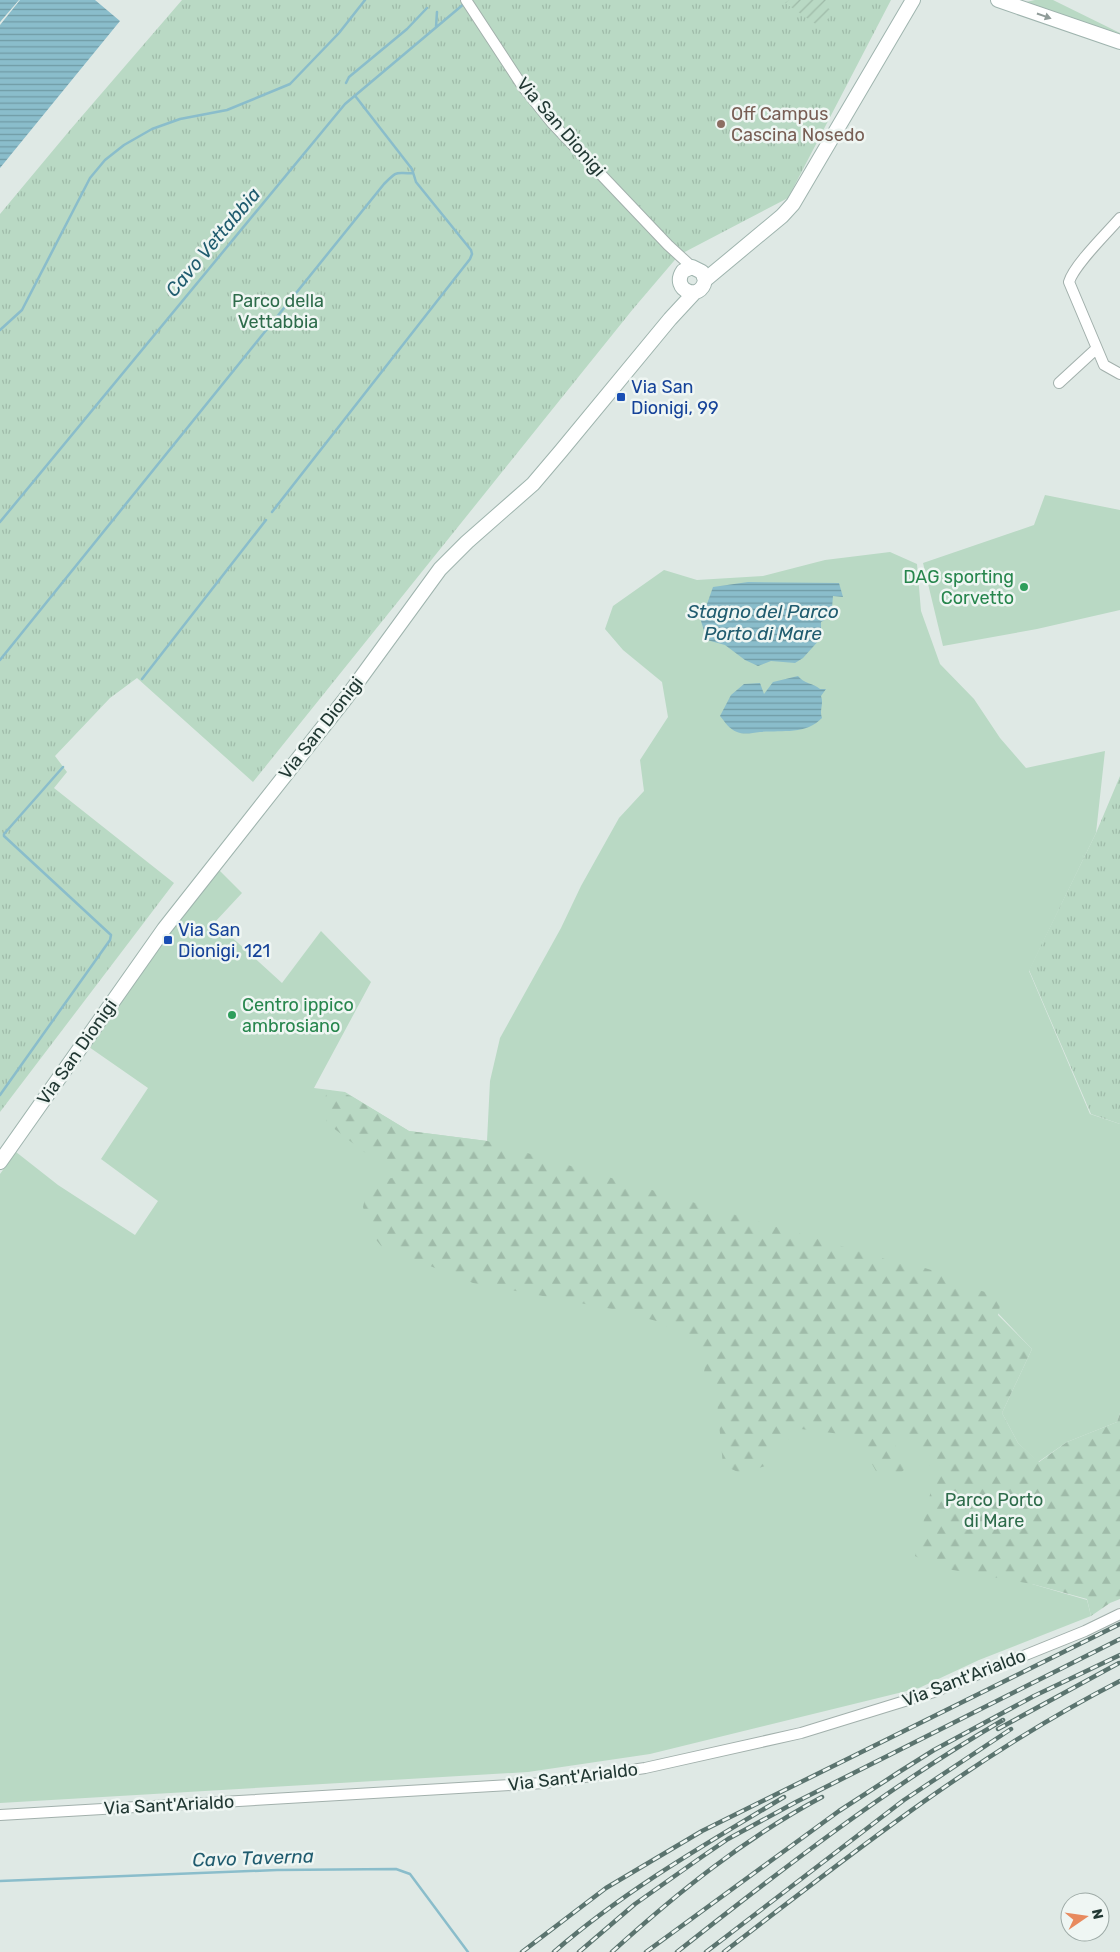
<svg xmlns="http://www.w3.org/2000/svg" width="1120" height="1952" font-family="Rubik,sans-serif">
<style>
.grass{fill:#b9d9c4}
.forest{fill:url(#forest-firs)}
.park{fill:url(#park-tufts)}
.garden{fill:url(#garden-furrows)}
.water{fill:url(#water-rules)}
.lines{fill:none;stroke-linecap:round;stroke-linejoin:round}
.stream{stroke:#8abdcb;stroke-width:2.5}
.street-casing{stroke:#a2b0ac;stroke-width:12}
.secondary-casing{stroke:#9fb4ae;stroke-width:16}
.street{stroke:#fff;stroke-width:10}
.secondary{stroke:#fff;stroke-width:14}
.rail-casing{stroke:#5b746f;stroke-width:4.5}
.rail{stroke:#eff6f3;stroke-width:2.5;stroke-dasharray:8;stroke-linecap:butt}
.oneway{fill:#909c99}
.education-dot{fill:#8d6e63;stroke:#eff6f3;stroke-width:2}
.transit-dot{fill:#1a4fb4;stroke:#eff6f3;stroke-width:2}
.leisure-dot{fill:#2e9e5b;stroke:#eff6f3;stroke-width:2}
.labels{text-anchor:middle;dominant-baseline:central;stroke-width:5;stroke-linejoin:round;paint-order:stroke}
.education-label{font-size:18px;fill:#785e54;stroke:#eff6f3;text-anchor:start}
.street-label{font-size:18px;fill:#213833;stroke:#eff6f3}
.park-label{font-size:18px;fill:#2e6c4b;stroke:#eff6f3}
.transit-label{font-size:18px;fill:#164399;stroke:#eff6f3;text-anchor:start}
.leisure-label{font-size:18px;fill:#27864d;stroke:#eff6f3;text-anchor:end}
.water-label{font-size:19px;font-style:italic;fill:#205c6f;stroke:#eff6f3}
</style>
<defs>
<pattern id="forest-firs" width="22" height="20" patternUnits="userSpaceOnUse" patternTransform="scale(1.25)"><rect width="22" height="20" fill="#b9d9c4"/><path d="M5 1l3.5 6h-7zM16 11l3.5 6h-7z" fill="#9fbba9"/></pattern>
<pattern id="park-tufts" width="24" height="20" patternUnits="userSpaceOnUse" patternTransform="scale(1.25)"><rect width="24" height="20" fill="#b9d9c4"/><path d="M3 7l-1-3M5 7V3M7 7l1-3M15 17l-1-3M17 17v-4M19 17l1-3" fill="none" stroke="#9fbba9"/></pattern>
<pattern id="garden-furrows" width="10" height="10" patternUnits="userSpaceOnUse" patternTransform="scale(1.25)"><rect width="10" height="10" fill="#b9d9c4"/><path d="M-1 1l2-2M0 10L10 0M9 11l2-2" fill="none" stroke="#9fbba9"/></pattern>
<pattern id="water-rules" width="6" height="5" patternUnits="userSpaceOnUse" patternTransform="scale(1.25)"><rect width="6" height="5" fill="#8abdcb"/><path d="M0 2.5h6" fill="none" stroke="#709ba5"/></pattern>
</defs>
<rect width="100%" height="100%" fill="#dfe9e5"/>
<path class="grass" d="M 1035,0 L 1053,0 L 1120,33 L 1120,36 L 1027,6 L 1026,2 Z
M 1045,495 L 1120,510 L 1120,610 L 1037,629 L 943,646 L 923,563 L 1034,525 Z
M 890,552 L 917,564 L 921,611 L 940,664 L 974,699 L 1000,738 L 1026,768 L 1105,751 L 1096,833 L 1029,971 L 1090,1114 L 1120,1124 L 1120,1413 L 1117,1422 L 1067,1442 L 1038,1462 L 1018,1443 L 1002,1413 L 1032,1349 L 976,1290 L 1032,1584 L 1087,1600 L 1091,1616 L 979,1660 L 919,1688 L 650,1754 L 528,1772 L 0,1803 L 0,1174 L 16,1152 L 58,1185 L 135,1235 L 158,1201 L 101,1159 L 148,1088 L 89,1047 L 215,866 L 242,893 L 215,922 L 282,983 L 321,931 L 371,982 L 314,1088 L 345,1092 L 409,1131 L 487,1141 L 490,1081 L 500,1038 L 561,928 L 581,886 L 619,818 L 644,791 L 640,760 L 668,717 L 662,682 L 623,650 L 605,629 L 613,606 L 664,570 L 697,580 L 763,576 L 825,560 Z"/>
<path class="forest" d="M 328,1090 L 351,1096 L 409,1131 L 487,1141 L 905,1265 C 929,1265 953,1280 975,1289 C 984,1292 993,1294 1002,1297 L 998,1315 L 1032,1349 L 1002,1413 L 1018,1443 L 1039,1462 L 1067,1442 L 1117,1422 L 1120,1413 L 1120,1599 L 1110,1603 L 1091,1616 L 1087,1599 L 1032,1584 L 936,1567 L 915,1556 L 935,1474 L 913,1440 L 896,1435 L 895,1444 L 904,1470 L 893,1479 L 876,1471 L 856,1436 L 801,1429 L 775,1451 L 765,1466 L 742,1474 L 723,1465 L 717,1402 L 703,1379 L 707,1351 L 660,1322 L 612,1309 L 473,1283 L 382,1247 L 369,1231 L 363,1207 L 367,1190 L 381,1180 L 392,1178 L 403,1172 L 380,1157 L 364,1152 L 327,1123 L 323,1103 Z"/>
<path class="park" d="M 182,0 L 891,0 L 788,198 L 679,255 L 633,309 L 253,782 L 137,678 L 110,698 L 55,756 L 67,772 L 54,788 L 174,883 L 0,1112 L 0,214 L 70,130 Z
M 1120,776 L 1120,1124 L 1091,1114 L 1029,970 L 1096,833 Z"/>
<path class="garden" d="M 789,0 L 829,0 L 825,6 L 834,12 L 820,27 L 785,3 Z"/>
<path class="water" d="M 0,0 L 19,0 L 0,22 Z
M 20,0 L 95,0 L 120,21 L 0,168 L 0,25 Z
M 748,582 L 839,583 L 843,597 L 833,596 L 832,608 L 826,610 L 828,618 L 821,622 L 821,638 L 803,658 L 795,663 L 771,661 L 758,666 L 745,660 L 725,645 L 707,640 L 701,621 L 713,587 Z
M 798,676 C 804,684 813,683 820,689 L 826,689 L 821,696 C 824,704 819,710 822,718 C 806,735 781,730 760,732 C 752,733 744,735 737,732 C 729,729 725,722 720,716 L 731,695 L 744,684 L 760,683 L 764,694 L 773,682 Z"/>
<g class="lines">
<path class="stream" d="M 436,27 L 437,12
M 346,83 L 349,77 L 407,29 L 427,8
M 0,330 L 22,310 L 90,178 L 105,160 L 124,145 L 152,129 L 180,119 L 227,110 L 290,84 L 339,33 L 365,0
M 272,512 L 470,259 L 472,254 L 471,250 L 416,182 L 412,169 L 356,97
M 0,522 L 345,104 L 465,3
M 0,660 L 384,184 C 399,169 395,174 413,173
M 142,679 L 266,520
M 0,1095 L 110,940 L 111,935 L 4,836 L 4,834 L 63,767
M 0,1881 L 277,1870 L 396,1869 L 410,1874 L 468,1952"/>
<defs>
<path id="street" d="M 466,0 L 523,87 L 552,123 L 668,245 L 692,267
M 1120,218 C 1107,233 1074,265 1069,282 L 1104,365 L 1120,374
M 1059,383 L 1096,349
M 0,1815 L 544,1783 L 645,1768 L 801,1733 L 934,1692 L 1085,1631 L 1120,1614"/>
<path id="secondary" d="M 998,0 L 1120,42
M 705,280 L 702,272 L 692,267 L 683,271 C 670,290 701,303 705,280 L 782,216 L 793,204 L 913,0
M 0,1162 L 164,929 L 346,698 L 440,569 L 467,542 L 533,484 L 561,451 L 670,319 L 695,292"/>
</defs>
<use href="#street" class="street-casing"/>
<use href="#secondary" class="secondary-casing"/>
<use href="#street" class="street"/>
<use href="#secondary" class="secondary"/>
<defs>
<path id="rail" d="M 998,1729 L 1119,1663
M 522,1952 L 606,1888 L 702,1831 L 1120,1624
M 554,1952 C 624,1891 704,1845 784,1797
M 579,1952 L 635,1904 L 703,1856 L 728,1839 L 796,1802 L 1120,1639
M 612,1952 C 677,1893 745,1838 822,1797
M 646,1952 L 839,1811 L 899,1772 L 934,1750 L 1034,1696 L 1120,1655
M 677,1952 C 782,1869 888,1787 1003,1720
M 706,1952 L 904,1800 L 1011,1729
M 724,1952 C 851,1854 977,1754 1120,1681"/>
</defs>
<use href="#rail" class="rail-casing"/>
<use href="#rail" class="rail"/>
</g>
<defs><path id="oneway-solid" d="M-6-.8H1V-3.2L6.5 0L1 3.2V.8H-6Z" transform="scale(1.25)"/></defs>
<use class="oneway" href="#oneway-solid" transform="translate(1044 16) rotate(19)"/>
<circle class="education-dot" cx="721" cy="124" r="5"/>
<g class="transit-dot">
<rect x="616" y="392" width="10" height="10" rx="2.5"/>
<rect x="163" y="935" width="10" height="10" rx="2.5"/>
</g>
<g class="leisure-dot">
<circle cx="1024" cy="587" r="5"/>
<circle cx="232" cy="1015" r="5"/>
</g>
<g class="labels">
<g class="education-label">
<text x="731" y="114">Off Campus<tspan x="731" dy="21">Cascina Nosedo</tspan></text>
</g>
<g class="street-label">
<text transform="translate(561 127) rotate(49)">Via San Dionigi</text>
<text transform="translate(321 728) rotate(-52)">Via San Dionigi</text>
<text transform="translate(77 1052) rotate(-55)">Via San Dionigi</text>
<text transform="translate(964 1678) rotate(-21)">Via Sant'Arialdo</text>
<text transform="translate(573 1777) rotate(-7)">Via Sant'Arialdo</text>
<text transform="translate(169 1805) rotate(-3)">Via Sant'Arialdo</text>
</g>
<g class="park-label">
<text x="278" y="301">Parco della<tspan x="278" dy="21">Vettabbia</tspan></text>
<text x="994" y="1500">Parco Porto<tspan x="994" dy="21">di Mare</tspan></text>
</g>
<g class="transit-label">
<text x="631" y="387">Via San<tspan x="631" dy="21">Dionigi, 99</tspan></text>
<text x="178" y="930">Via San<tspan x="178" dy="21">Dionigi, 121</tspan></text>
</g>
<g class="leisure-label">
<text x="1014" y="577">DAG sporting<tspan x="1014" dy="21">Corvetto</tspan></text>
<text x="242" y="1005" text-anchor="start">Centro ippico<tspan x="242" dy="21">ambrosiano</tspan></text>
</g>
<g class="water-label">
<text transform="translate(213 242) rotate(-50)">Cavo Vettabbia</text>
<text x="763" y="611">Stagno del Parco<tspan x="763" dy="22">Porto di Mare</tspan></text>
<text transform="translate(253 1858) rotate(-2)">Cavo Taverna</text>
</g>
</g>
<g transform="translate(1085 1917) rotate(77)"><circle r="24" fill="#eff6f3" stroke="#9daaa6"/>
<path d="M0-4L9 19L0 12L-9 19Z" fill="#e88a5e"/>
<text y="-8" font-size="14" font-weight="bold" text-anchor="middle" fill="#213833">N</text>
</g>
</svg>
